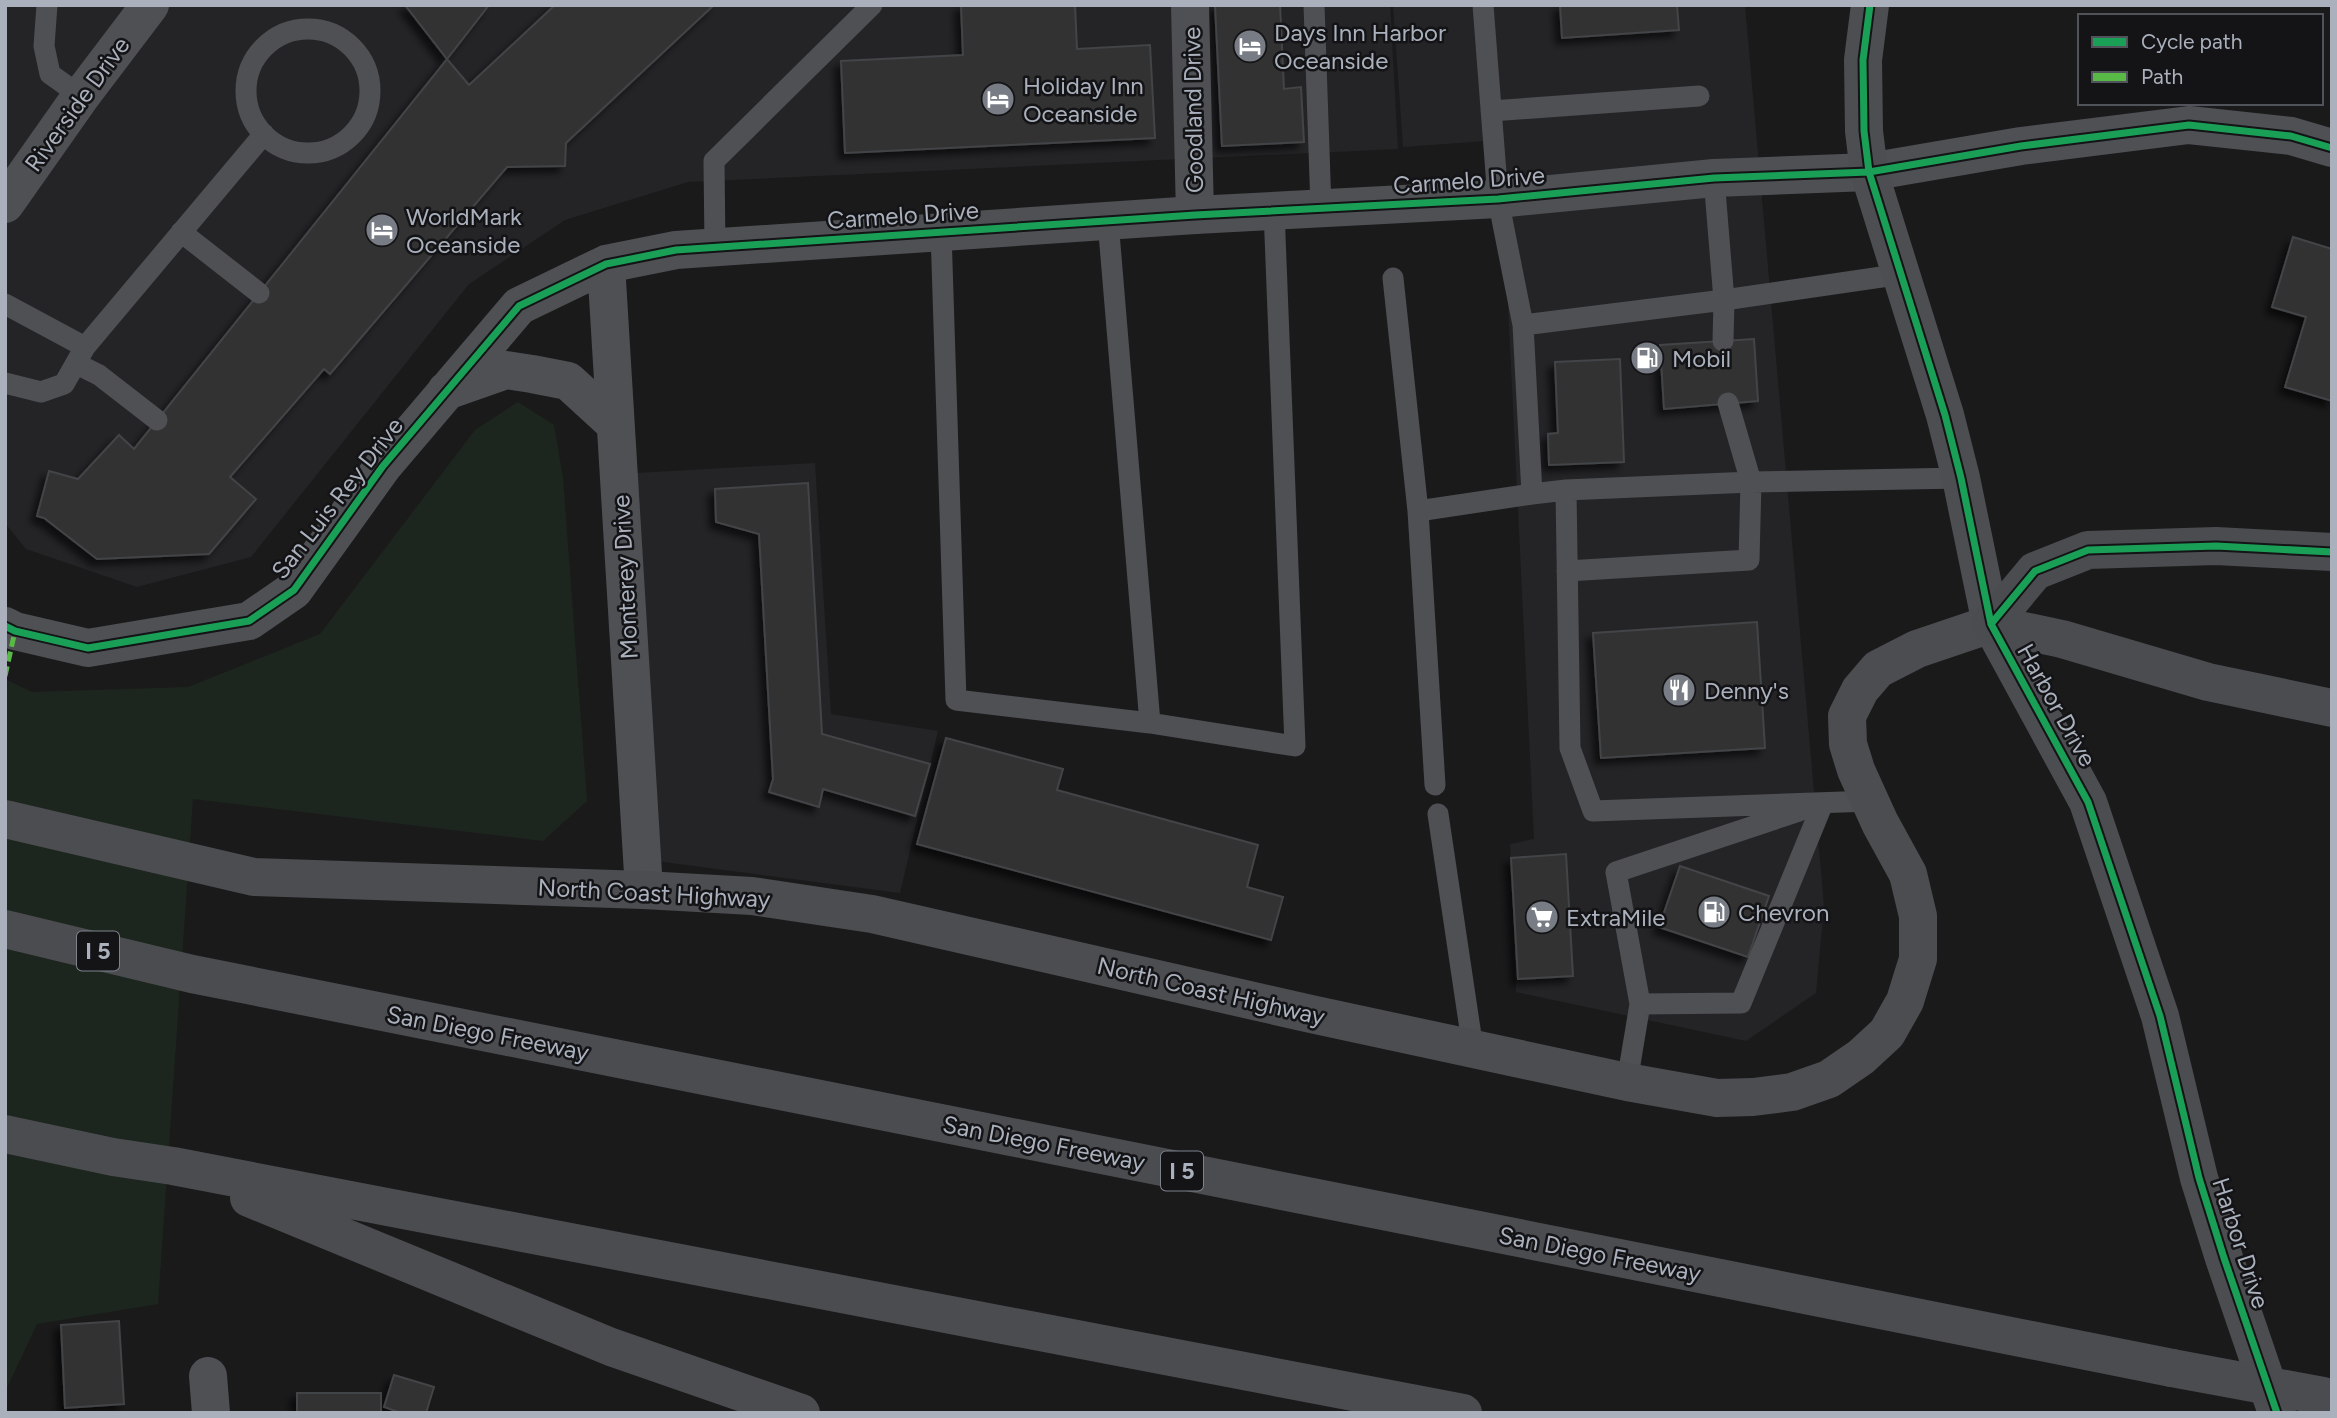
<svg xmlns="http://www.w3.org/2000/svg" width="2337" height="1418" font-family="Figtree,sans-serif">
<style>
.built{fill:#242427}
.green{fill:#1d261e}
.building{fill:#323233;stroke:#434447;stroke-width:2;filter:url(#shadow)}
.lines{fill:none;stroke-linecap:round;stroke-linejoin:round}
.service{stroke:#4e5054;stroke-width:21}
.minor{stroke:#4e5054;stroke-width:38}
.tertiary{stroke:#4e5054;stroke-width:38}
.secondary{stroke:#4c4e51;stroke-width:38}
.primary{stroke:#4c4d50;stroke-width:38}
.motorway{stroke:#4b4c50;stroke-width:38}
.motorway-bridge{stroke:#4b4c50;stroke-width:38}
.quiet{stroke:#58b947;stroke-width:5;stroke-dasharray:10 5;stroke-linecap:butt}
.cycleway-casing{stroke:#141417;stroke-width:11}
.cycleway{stroke:#1a9f57;stroke-width:7}
.labels{text-anchor:middle;dominant-baseline:central;stroke-width:5;stroke-linejoin:round;paint-order:stroke}
.shield{fill:#141417;stroke:#7d828b;stroke-width:2}
.shield-label{font-size:23px;font-weight:bold;fill:#aab1bd}
.poi-label{font-size:24px;fill:#aab1bd;stroke:#141417;text-anchor:start}
.street-label{font-size:24px;fill:#aab1bd;stroke:#141417}
</style>
<defs>
<filter id="shadow"><feDropShadow dx="-6" dy="6" stdDeviation="3.5" flood-color="#0009"/></filter>
</defs>
<rect width="100%" height="100%" fill="#1a1a1b"/>
<path class="built" d="M 5,5 L 1390,5 L 1398,149 L 688,182 L 565,220 L 469,284 L 251,557 L 137,587 L 26,549 L 5,523 Z
M 1393,5 L 1745,5 L 1824,906 L 1816,993 L 1746,1041 L 1516,992 L 1510,844 L 1534,839 L 1500,140 L 1403,147 Z
M 815,463 L 831,714 L 938,731 L 900,893 L 656,861 L 636,473 Z"/>
<path class="green" d="M 518,402 L 554,425 L 563,478 L 587,801 L 543,841 L 193,799 L 158,1304 L 37,1324 L 5,1392 L 5,679 L 32,692 L 188,687 L 320,634 L 475,430 Z"/>
<path class="building" d="M 405,5 L 489,5 L 447,59 Z
M 555,5 L 714,5 L 566,143 L 565,166 L 507,167 L 330,374 L 324,369 L 230,477 L 256,499 L 209,554 L 97,559 L 44,518 L 37,516 L 49,471 L 78,479 L 119,435 L 134,449 L 447,59 L 469,85 Z
M 961,5 L 1075,5 L 1077,49 L 1150,45 L 1155,138 L 845,153 L 841,61 L 963,55 Z
M 1215,5 L 1280,5 L 1284,89 L 1301,87 L 1304,142 L 1222,146 Z
M 1560,5 L 1677,5 L 1679,30 L 1562,38 Z
M 2293,237 L 2332,249 L 2332,401 L 2285,387 L 2306,317 L 2272,307 Z
M 1754,339 L 1758,401 L 1664,409 L 1660,345 Z
M 1620,359 L 1624,462 L 1549,465 L 1548,434 L 1558,433 L 1555,362 Z
M 808,483 L 822,734 L 930,764 L 915,816 L 823,789 L 819,807 L 769,792 L 773,779 L 759,534 L 716,522 L 715,489 Z
M 1757,622 L 1765,748 L 1601,758 L 1593,633 Z
M 946,738 L 1063,769 L 1057,790 L 1258,845 L 1247,887 L 1283,897 L 1271,940 L 917,844 Z
M 1566,854 L 1573,976 L 1518,979 L 1511,858 Z
M 1680,866 L 1769,896 L 1748,957 L 1659,927 Z
M 119,1321 L 124,1404 L 65,1408 L 61,1325 Z
M 394,1375 L 434,1387 L 426,1413 L 401,1413 L 384,1407 Z
M 297,1393 L 381,1393 L 381,1413 L 297,1413 Z"/>
<g class="lines">
<path class="service" d="M 47,5 L 44,46 L 50,74 L 81,96
M 1314,5 L 1321,208
M 1483,5 L 1498,199 L 1523,325 L 1532,494 L 1566,490 L 1570,748 L 1593,811 L 1871,801
M246 91a62 62 0 1 1 124 0a62 62 0 1 1-124 0Z
M 1491,111 L 1699,96
M 1714,178 L 1724,300 L 1723,341
M 1108,221 L 1150,723
M 181,232 L 259,293
M 941,232 L 956,700 L 1150,723 L 1295,746 L 1274,210
M 715,248 L 714,161 L 872,5
M 1393,278 L 1418,511
M 5,304 L 85,347
M 1523,325 L 1724,300 L 1902,274
M 77,364 L 99,375 L 157,420
M 5,383 L 41,392 L 64,384 L 85,347 L 264,134
M 1566,490 L 1751,482 L 1728,403
M 1567,571 L 1749,560 L 1751,482 L 1961,478
M 1435,785 L 1418,511 L 1532,494
M 1438,814 L 1473,1049
M 1640,1004 L 1616,872 L 1799,811
M 1627,1082 L 1640,1004 L 1741,1003 L 1823,803"/>
<path class="minor" d="M 1190,5 L 1195,215
M 1869,172 L 2021,146 L 2189,125 L 2291,136 L 2332,148
M 5,204 L 81,96 L 150,5
M 208,1376 L 211,1413"/>
<path class="tertiary" d="M 606,264 L 644,890
M 446,391 L 506,370 L 532,374 L 568,381 L 615,424
M 5,626 L 15,631 L 88,648 L 249,621 L 294,590 L 383,466 L 519,306 L 606,264 L 676,250 L 1195,215 L 1498,199 L 1714,178 L 1869,172"/>
<path class="secondary" d="M 1870,5 L 1863,60 L 1864,131 L 1869,172 L 1945,415 L 1961,478 L 1991,624"/>
<path class="primary" d="M 5,819 L 254,877 L 644,890 L 752,896 L 872,914 L 1311,1014 L 1627,1082 L 1717,1098 L 1753,1097 L 1792,1092 L 1829,1079 L 1861,1057 L 1887,1033 L 1905,1001 L 1918,959 L 1918,916 L 1908,874 L 1880,823 L 1856,770 L 1848,744 L 1847,716 L 1860,690 L 1878,669 L 1917,649 L 1991,624 L 2088,802 L 2160,1016 L 2199,1178 L 2224,1258 L 2277,1413"/>
<path class="motorway" d="M 2332,552 L 2216,546 L 2088,550 L 2035,571 L 1991,624 L 2062,639 L 2208,682 L 2332,708
M 5,929 L 192,974 L 2172,1368
M 5,1134 L 113,1157 L 173,1166 L 1463,1413
M 249,1198 L 611,1347 L 801,1413"/>
<path class="motorway-bridge" d="M 2172,1368 L 2323,1396"/>
<path class="quiet" d="M 5,676 L 15,631"/>
<defs>
<path id="cycleway" d="M 1870,5 L 1863,60 L 1864,131 L 1869,172 L 1945,415 L 1961,478 L 1991,624 L 2088,802 L 2160,1016 L 2199,1178 L 2224,1258 L 2277,1413
M 1991,624 L 2035,571 L 2088,550 L 2216,546 L 2332,552
M 5,626 L 15,631 L 88,648 L 249,621 L 294,590 L 383,466 L 519,306 L 606,264 L 676,250 L 1195,215 L 1498,199 L 1714,178 L 1869,172 L 2021,146 L 2189,125 L 2291,136 L 2332,148"/>
</defs>
<use href="#cycleway" class="cycleway-casing"/>
<use href="#cycleway" class="cycleway"/>
</g>
<defs>
<symbol id="hotel-disc" viewBox="-11 -11 22 22"><circle r="9.5" fill="#787c84" stroke="#141417"/><path d="M-6-4.5h1.5V1H6V5H4.5V3h-9V5H-6ZM-4 0a1.8 1.8 0 1 1 3.6 0ZM.5 0V-2.5h3Q6-2.5 6 0Z" fill="#fff"/></symbol>
<symbol id="fuel-disc" viewBox="-11 -11 22 22"><circle r="9.5" fill="#787c84" stroke="#141417"/><path d="M-5.5-6h7V0h2V4h1.3V-2.5L3-4.5l.8-.8L6-3V5H2.5V1h-1V6h-7ZM-4.2-4.7v3.2H.2V-4.7Z" fill="#fff"/></symbol>
<symbol id="restaurant-disc" viewBox="-11 -11 22 22"><circle r="9.5" fill="#787c84" stroke="#141417"/><path d="M-5-6h1v4h1v-4h1v4h1v-4h1v5L-1.5 .5V6h-2V.5L-5-1ZM5-6V6H3V1.5H1.5Q1.5-4 5-6Z" fill="#fff"/></symbol>
<symbol id="supermarket-disc" viewBox="-11 -11 22 22"><circle r="9.5" fill="#787c84" stroke="#141417"/><path d="M-6-5.5h2.5l.6 2H6L4.5 2H-2.5L-4.4-4H-6ZM-1.5 3.2a1.3 1.3 0 1 0 .1 0ZM3 3.2a1.3 1.3 0 1 0 .1 0Z" fill="#fff"/></symbol>
</defs>
<g fill-rule="evenodd">
<use href="#hotel-disc" x="1231" y="27" width="38" height="38"/>
<use href="#hotel-disc" x="979" y="80" width="38" height="38"/>
<use href="#hotel-disc" x="363" y="211" width="38" height="38"/>
<use href="#fuel-disc" x="1628" y="339" width="38" height="38"/>
<use href="#restaurant-disc" x="1660" y="671" width="38" height="38"/>
<use href="#fuel-disc" x="1695" y="893" width="38" height="38"/>
<use href="#supermarket-disc" x="1523" y="898" width="38" height="38"/>
</g>
<g class="labels">
<g class="shield">
<rect x="77" y="931.5" width="42" height="39" rx="5"/>
<rect x="1161" y="1151.5" width="42" height="39" rx="5"/>
</g>
<g class="shield-label">
<text x="98" y="951">I 5</text>
<text x="1182" y="1171">I 5</text>
</g>
<g class="poi-label">
<text x="1274" y="32">Days Inn Harbor<tspan x="1274" dy="28">Oceanside</tspan></text>
<text x="1023" y="85">Holiday Inn<tspan x="1023" dy="28">Oceanside</tspan></text>
<text x="406" y="216">WorldMark<tspan x="406" dy="28">Oceanside</tspan></text>
<text x="1672" y="358">Mobil</text>
<text x="1704" y="690">Denny's</text>
<text x="1738" y="912">Chevron</text>
<text x="1566" y="917">ExtraMile</text>
</g>
<g class="street-label">
<text transform="translate(77 104) rotate(-54)">Riverside Drive</text>
<text transform="translate(1193 110) rotate(-91)">Goodland Drive</text>
<text transform="translate(1469 180) rotate(-4)">Carmelo Drive</text>
<text transform="translate(903 215) rotate(-4)">Carmelo Drive</text>
<text transform="translate(337 498) rotate(-52)">San Luis Rey Drive</text>
<text transform="translate(625 577) rotate(-93)">Monterey Drive</text>
<text transform="translate(2057 705) rotate(61)">Harbor Drive</text>
<text transform="translate(654 893) rotate(3)">North Coast Highway</text>
<text transform="translate(1211 991) rotate(13)">North Coast Highway</text>
<text transform="translate(488 1033) rotate(11)">San Diego Freeway</text>
<text transform="translate(1044 1143) rotate(11)">San Diego Freeway</text>
<text transform="translate(2241 1243) rotate(72)">Harbor Drive</text>
<text transform="translate(1600 1254) rotate(11)">San Diego Freeway</text>
</g>
</g>
<rect width="2337" height="1418" fill="none" stroke="#aab1bd" stroke-width="14"/>
<rect x="2078" y="14" width="245" height="91" fill="#141417" stroke="#505359" stroke-width="2"/>
<rect x="2092" y="37" width="35" height="10" fill="#1a9f57" stroke="#505359" stroke-width="2"/>
<text x="2141" y="49" font-size="21" fill="#aab1bd">Cycle path</text>
<rect x="2092" y="72" width="35" height="10" fill="#58b947" stroke="#505359" stroke-width="2"/>
<text x="2141" y="84" font-size="21" fill="#aab1bd">Path</text>
</svg>
